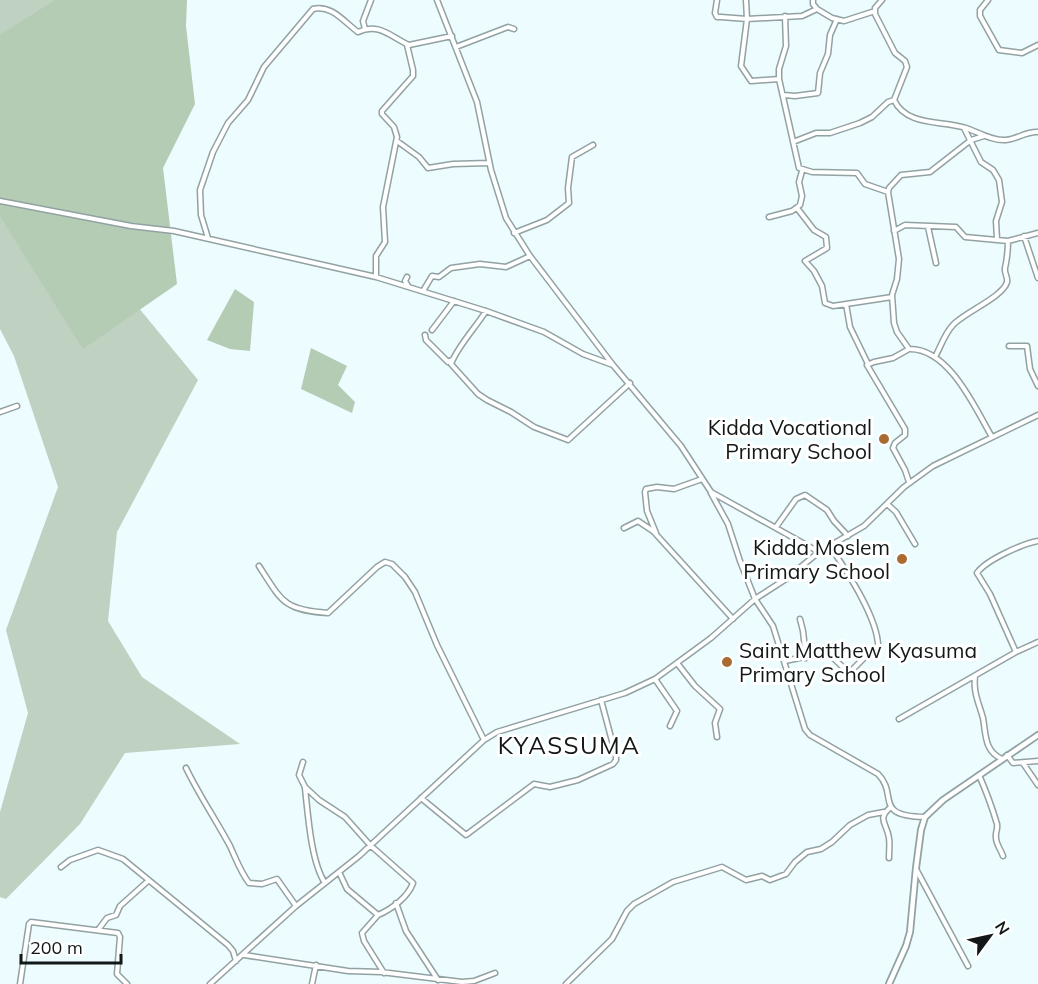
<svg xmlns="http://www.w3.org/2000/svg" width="1038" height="984" font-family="Mulish,sans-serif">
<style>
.green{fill:#bfd1c0}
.forest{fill:#b4ccb4}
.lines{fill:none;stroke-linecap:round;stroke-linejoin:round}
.minor-casing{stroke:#92a1a2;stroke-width:7}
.tertiary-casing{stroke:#92a1a2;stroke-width:8}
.minor{stroke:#fff;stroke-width:4}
.tertiary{stroke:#fff;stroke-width:4.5}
.poi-dot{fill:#aa6b32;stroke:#fff;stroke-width:2}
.labels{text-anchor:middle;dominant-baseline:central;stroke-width:6;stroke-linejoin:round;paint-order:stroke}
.poi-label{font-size:21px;fill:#121718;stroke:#fff;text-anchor:end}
.quarter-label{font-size:24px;letter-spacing:1.5px;fill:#121718;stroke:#fff}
</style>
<rect width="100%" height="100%" fill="#edfcfe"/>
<path class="green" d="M 0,0 L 185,0 L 101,262 L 198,380 L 117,532 L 108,621 L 142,677 L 240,744 L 125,753 L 80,824 L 6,899 L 0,897 L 0,812 L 28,713 L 6,630 L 58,487 L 14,356 L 0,329 Z"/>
<path class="forest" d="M 55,0 L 187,0 L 186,26 L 195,104 L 163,168 L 177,284 L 83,349 L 0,216 L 0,35 Z
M 235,289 L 254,302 L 250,351 L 230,349 L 207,340 Z
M 311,348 L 347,366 L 338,385 L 355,402 L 352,413 L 301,389 Z"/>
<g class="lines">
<defs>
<path id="minor" d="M 437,0 L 477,102 L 491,170 L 506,218 L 530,256 L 613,365 L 681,446 L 711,492 L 819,552
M 717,0 L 715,13 L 717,17 L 721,17 L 747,19 L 802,16 L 817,9 L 832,18 L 844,21 L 875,11
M 746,0 L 747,19 L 741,66 L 751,81 L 779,79
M 813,0 L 813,4 L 817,9
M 882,0 L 875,8 L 875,14 L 895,53 L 905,61 L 907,67 L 894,100
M 988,0 L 980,10 L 980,16 L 999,50 L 1022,53 L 1038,45
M 785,16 L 786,46 L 779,69 L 779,79 L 799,168 L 812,172 L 857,173 L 865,184 L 888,192
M 365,29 L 363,21 L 371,0
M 456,47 L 508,27 L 514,29
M 784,95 L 795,96 L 818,93 L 820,73 L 828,54 L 830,35 L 837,19
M 964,128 L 981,162 L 993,170 L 999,180 L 1002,202 L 996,221 L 997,239
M 984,136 L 971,140 L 930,172 L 901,175 L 889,188 L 888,192 L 899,259 L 897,279 L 892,295 L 894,323 L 897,332 L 909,349 C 949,348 975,408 992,437
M 397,141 L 419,157 L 428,168 L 453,164 L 489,163
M 793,142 L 816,133 L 830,133 L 860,123 L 872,117 L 888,102 L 894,100 C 907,127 942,120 966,128 C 978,132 992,141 1006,140 C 1018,139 1026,131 1038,132
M 0,201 L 131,226 L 174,231 L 376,277 L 486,311 L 544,332 L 583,354 L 613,365
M 797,208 L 814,230 L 826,237 L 827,248 L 805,261 L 814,271 L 822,286 L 825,303 L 833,306 L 892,297
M 769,217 L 792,211 L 800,205 L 802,196 L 799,182 L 802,171
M 928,227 L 936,263
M 894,231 L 905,225 L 956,227 L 965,237 L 1008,241 L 1038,233
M 514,233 L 547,220 L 569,203 L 568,188 L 572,157 L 593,145
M 1024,236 L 1038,278
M 208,238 L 201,215 L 200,190 L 213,152 L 228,123 L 248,100 L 264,67 L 313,9 C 332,4 345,23 358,32 C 379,22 391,37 409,45 L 452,36
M 376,277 L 376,256 L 385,242 L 383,207 L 397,137 L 394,127 L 382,114 L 382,111 L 413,76 L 413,70 L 407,45
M 407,277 L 405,281 L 408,286
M 423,291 L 432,276 L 439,277 L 451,268 L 480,264 L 506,267 L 530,256
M 846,304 L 850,327 L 868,364
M 486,311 C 476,327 457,347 451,364 L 478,394 L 487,400 L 511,412 L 534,427 L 568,440 L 630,383
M 432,330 L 454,301
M 425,335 L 426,340 L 448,362 L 452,360
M 1009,346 L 1027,346 L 1030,369 L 1038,386
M 935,357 C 941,346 945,333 953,325 C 965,312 1003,297 1007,282 C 1008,277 1004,273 1005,268 C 1007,259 1008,251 1008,241
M 0,412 L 17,406
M 909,482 L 905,470 L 893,448 L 895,443 L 905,435 L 905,429 L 867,365 L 874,362 L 893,358 L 909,349
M 711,493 L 728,524 L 740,561 L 755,599 L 773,626 L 805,729 L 810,735 L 878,774 C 899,795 872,816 925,817
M 887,504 L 896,512 L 915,544
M 776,527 L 796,499 L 805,495 L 827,510 L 834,521 L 848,536
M 624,528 L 638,521 L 653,531 L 733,619
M 656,533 L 647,511 L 645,492 L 646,489 L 657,487 L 674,489 L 702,479
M 259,566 C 282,602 284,610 328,613 L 377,567 L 385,562 L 392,564 L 405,577 L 415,592 L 437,645 L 484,740
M 800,619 L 803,631 L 806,658
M 1016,652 L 990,594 L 977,573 C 986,560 1022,544 1038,541
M 785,661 L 827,652 L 849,673 L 865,657 L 878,649 C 880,621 846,570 830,546
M 677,663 L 695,686 L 720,709 L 715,723 L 717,737
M 975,676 C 973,693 979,703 983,718 C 986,734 984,751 1002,759
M 655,679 L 677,711 L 670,726
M 899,719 L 1016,652 L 1038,642
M 1007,755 L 1013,763 L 1038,761
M 303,762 L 299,775 L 305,787 L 319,800 L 345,817 L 370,845 L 413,883 C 408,897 392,909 378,915 L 347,889 L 339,872
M 1023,763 L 1038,785
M 186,768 C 199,795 216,820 230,846 C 236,859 240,871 249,883 L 262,884 L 277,879 L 296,906
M 979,775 C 986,791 992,807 997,824 C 998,830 995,832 996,838 C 996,844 1001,850 1003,856
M 305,788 C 308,815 311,862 325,883
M 421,798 L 466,835 L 534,784 L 550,787 L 578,780 L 613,764 L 616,760 L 616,756 L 601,700
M 889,858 C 889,851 890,844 889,838 C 887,823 876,819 891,807
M 61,867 L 70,860 L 98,850 L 123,859 L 228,945 L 233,951 L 236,961
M 916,869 L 968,966
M 396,903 L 406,931 L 438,980
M 378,915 L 362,933 L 364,941 L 384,973
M 98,930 L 107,918 L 116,915 L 120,906 L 148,881
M 244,955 L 348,971 L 381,972 L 462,982 L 474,981 L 495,973
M 20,984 L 29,924 L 31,922 L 118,933 L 120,937 L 117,974 L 127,984
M 210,984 L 296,906 L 359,856 L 484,740 L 497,732 L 625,693 L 655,679 L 711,638 L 755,599 L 786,579 L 819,552 L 864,526 L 904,487 L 933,466 L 1038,415
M 312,984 L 316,965
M 566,984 L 612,939 L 627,911 L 634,904 L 673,882 L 722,867 L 746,880 L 762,876 L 770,880 L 786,874 L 795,862 L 807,852 L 821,849 L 832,842 L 850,825 L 868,815 L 884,812"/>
<path id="tertiary" d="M 889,984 L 906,946 L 910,932 L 916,868 L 921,830 L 925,817 L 943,800 L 1038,735"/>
</defs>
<use href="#minor" class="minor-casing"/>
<use href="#tertiary" class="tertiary-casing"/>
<use href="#minor" class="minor"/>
<use href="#tertiary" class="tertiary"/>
</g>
<g class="poi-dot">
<circle cx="884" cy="439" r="6"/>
<circle cx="902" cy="559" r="6"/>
<circle cx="727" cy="662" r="6"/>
</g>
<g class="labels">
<g class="poi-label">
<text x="872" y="427">Kidda Vocational<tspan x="872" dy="24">Primary School</tspan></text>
<text x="890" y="547">Kidda Moslem<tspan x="890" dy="24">Primary School</tspan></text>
<text x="739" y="650" text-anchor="start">Saint Matthew Kyasuma<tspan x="739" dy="24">Primary School</tspan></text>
</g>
<g class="quarter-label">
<text x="569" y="745">KYASSUMA</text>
</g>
</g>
<g transform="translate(990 936) rotate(57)" stroke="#ffffff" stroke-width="4.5" paint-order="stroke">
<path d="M0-4.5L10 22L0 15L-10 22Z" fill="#121718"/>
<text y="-9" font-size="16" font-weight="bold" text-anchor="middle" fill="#121718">N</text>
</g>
<path d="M21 954v9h100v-9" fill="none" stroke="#121718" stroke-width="3"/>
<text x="30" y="954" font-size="18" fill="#121718" stroke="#ffffff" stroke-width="4.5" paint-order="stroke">200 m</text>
</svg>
